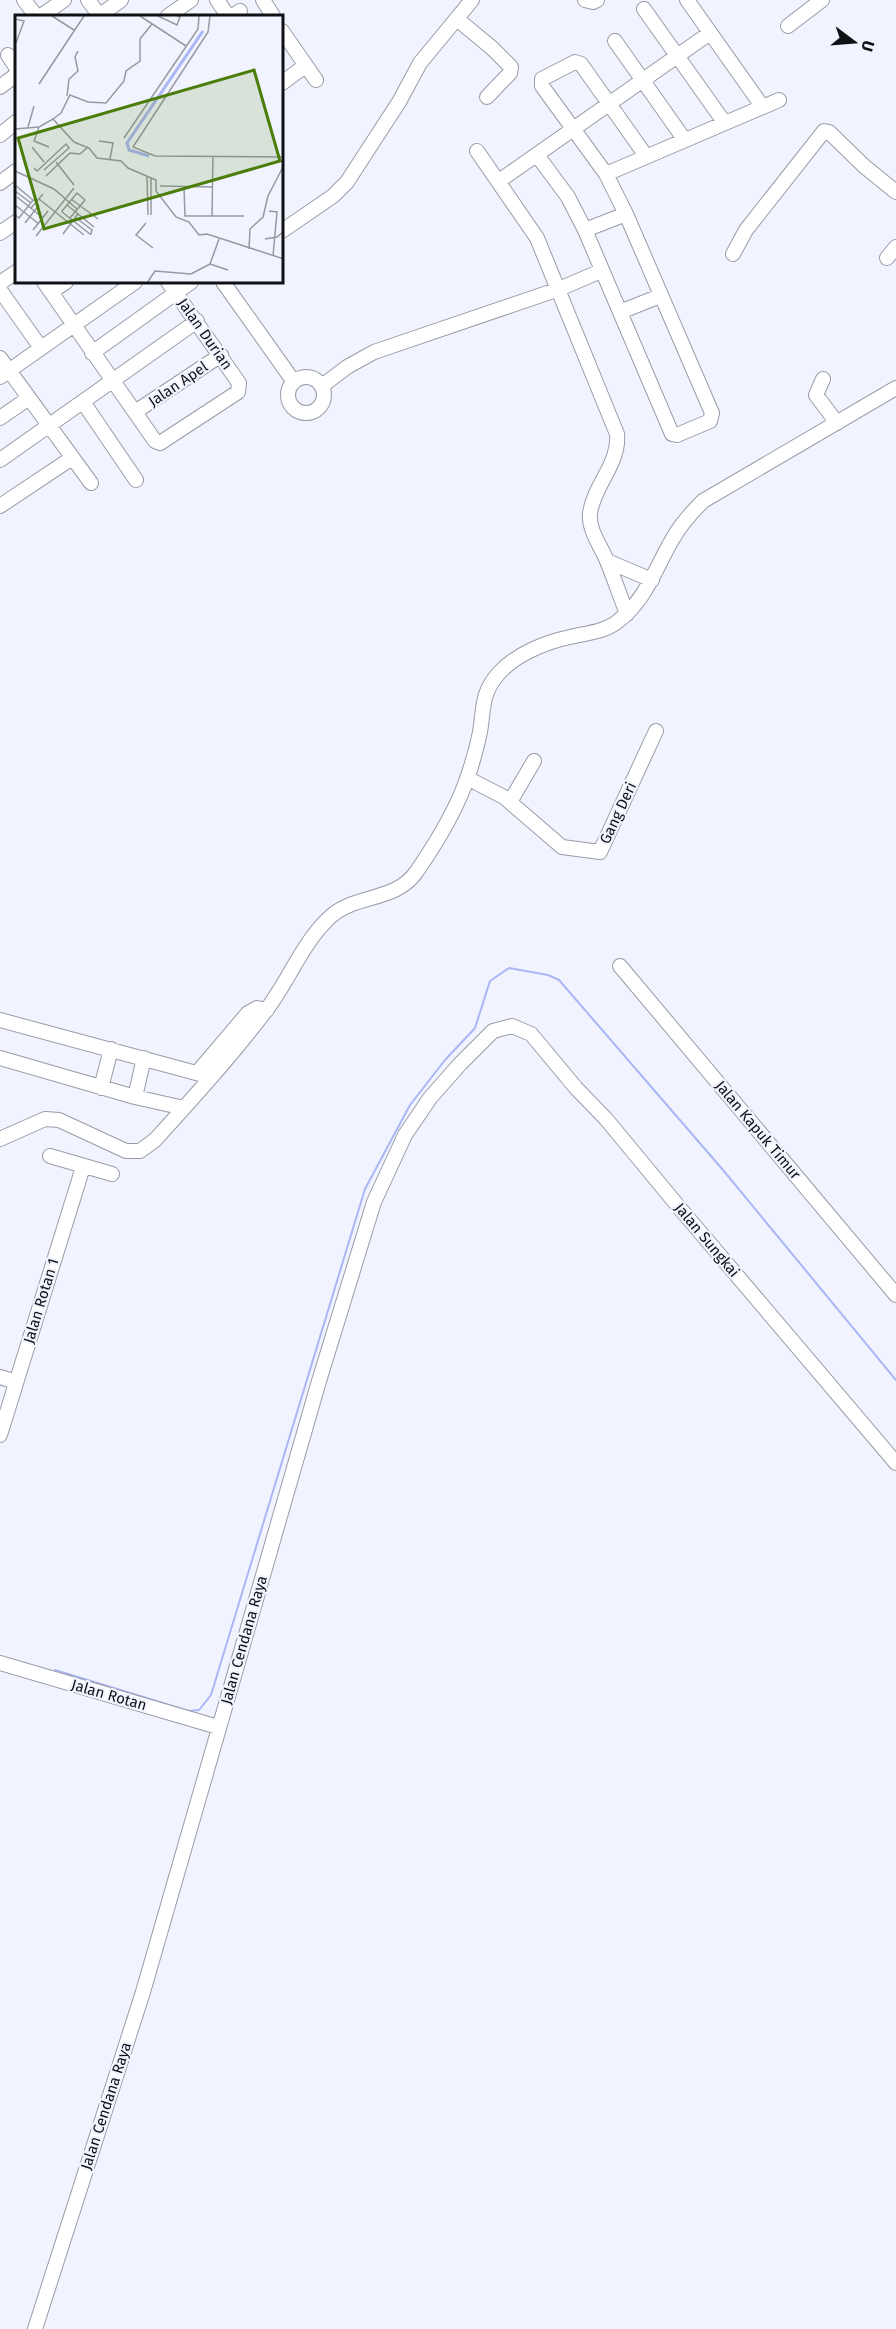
<svg xmlns="http://www.w3.org/2000/svg" width="896" height="2329" font-family="'Fira Sans',sans-serif">
<style>
.lines{fill:none;stroke-linecap:round;stroke-linejoin:round}
.stream{stroke:#aab6f5;stroke-width:2}
.minor-casing{stroke:#999ca7;stroke-width:16}
.minor{stroke:#fff;stroke-width:14}
.labels{text-anchor:middle;dominant-baseline:central;stroke-width:4.5;stroke-linejoin:round;paint-order:stroke}
.street-label{font-size:15px;fill:#101115;stroke:#f1f4fe}
.inset-river{fill:none;stroke:#aab6f5;stroke-width:3}
.inset-road{fill:none;stroke:#9799a1;stroke-width:1.5}
.view{fill:#4b7d0a;fill-opacity:0.15;stroke:#4b7d0a;stroke-width:3}
.inset-edge{fill:none;stroke:#101115;stroke-width:3}
</style>
<rect width="100%" height="100%" fill="#f1f4fe"/>
<g class="lines">
<path class="stream" d="M 55,1670 L 189,1711 L 199,1710 L 211,1695 L 365,1189 L 410,1105 L 445,1060 L 475,1028 L 490,981 L 509,968 L 548,975 L 559,980 L 723,1170 L 896,1380"/>
<defs>
<path id="minor" d="M 24,0 L 36,16
M 88,0 L 100,16
M 217,0 L 228,16
M 263,0 L 273,16
M 585,0 L 593,2 L 597,0
M 687,0 L 762,106
M 644,9 L 724,122
M 41,16 L 64,0
M 99,16 L 121,0
M 168,16 L 191,0
M 233,16 L 240,11
M 457,19 L 492,48 L 511,67 L 510,73 L 487,97
M 788,26 L 822,0
M 282,31 L 316,80
M 615,41 L 684,139
M 8,55 L 16,67
M 282,83 L 305,66
M 0,87 L 16,75
M 0,135 L 16,122
M 477,151 L 537,238 L 617,434 C 620,463 594,485 590,513 C 588,530 601,546 607,561 C 614,578 620,596 627,614
M 537,155 L 568,197 L 585,230 L 672,434 L 677,435 L 710,421 L 712,413 L 626,214 L 606,174 L 542,86 L 542,79 L 575,62 L 581,64 L 646,156
M 606,174 L 779,100
M 499,181 L 710,33
M 0,183 L 16,171
M 585,230 L 626,214
M 282,231 L 333,196 L 347,182 L 399,102 L 420,63 L 472,0
M 0,233 L 16,222
M 733,254 L 746,230 L 824,131 L 829,132 L 864,166 L 896,192
M 887,258 L 896,247
M 44,282 L 155,441 L 160,443 L 238,392 L 239,383 L 168,282
M 223,282 L 294,382
M 0,283 L 16,272
M 0,290 L 41,348
M 51,292 L 66,282
M 620,312 L 660,296
M 92,353 L 191,282
M 0,358 L 91,483
M 0,377 L 135,282
M288 395a18 18 0 1 1 36 0a18 18 0 1 1-36 0Z
M 823,379 L 816,395 L 837,423
M 322,386 L 347,367 L 374,352 L 559,289 L 601,271
M 83,402 L 136,480
M 135,412 L 221,355
M 0,418 L 29,398
M 0,460 L 197,321
M 0,506 L 72,458
M 607,561 L 652,580
M 467,778 L 504,797 L 562,847 L 600,852 L 656,731
M 510,802 L 534,761
M 620,966 L 896,1295
M 0,1020 L 211,1077
M 0,1058 L 135,1097 L 184,1108
M 197,1073 L 248,1013 L 257,1008 L 267,1010
M 101,1088 L 111,1049
M 135,1097 L 144,1058
M 0,1139 L 45,1119 L 59,1120 L 126,1151 L 140,1151 L 155,1140 C 194,1097 233,1054 267,1009 C 289,980 302,944 328,919 C 353,893 396,903 417,871 C 437,842 457,809 468,776 C 473,761 477,747 480,732 C 484,708 481,693 499,673 C 516,654 546,642 570,637 C 586,633 604,632 617,622 C 646,600 655,569 672,540 C 680,525 691,513 703,501 L 896,388
M 50,1156 L 112,1174
M 0,1377 L 16,1382
M 0,1435 L 83,1167
M 0,1663 L 218,1727
M 35,2329 L 143,1992 L 319,1381 L 374,1202 L 405,1135 L 430,1098 L 460,1064 L 493,1031 L 512,1026 L 531,1034 L 576,1088 L 606,1119 L 683,1212 L 896,1463"/>
</defs>
<use href="#minor" class="minor-casing"/>
<use href="#minor" class="minor"/>
</g>
<g class="labels">
<g class="street-label">
<text transform="translate(205 334) rotate(55)">Jalan Durian</text>
<text transform="translate(178 384) rotate(-34)">Jalan Apel</text>
<text transform="translate(618 813) rotate(-65)">Gang Deri</text>
<text transform="translate(758 1130) rotate(50)">Jalan Kapuk Timur</text>
<text transform="translate(707 1240) rotate(50)">Jalan Sungkai</text>
<text transform="translate(41 1301) rotate(-73)">Jalan Rotan 1</text>
<text transform="translate(244 1640) rotate(-74)">Jalan Cendana Raya</text>
<text transform="translate(109 1695) rotate(16)">Jalan Rotan</text>
<text transform="translate(106 2106) rotate(-72)">Jalan Cendana Raya</text>
</g>
</g>
<g transform="translate(15 15)">
<rect width="268" height="268" fill="#f1f4fe"/>
<path class="inset-river" d="M 134,141 L 114,135 L 112,128 L 188,16"/>
<path class="inset-road" d="M 37,1 L 59,15M 125,1 L 171,31M 143,1 L 162,10 L 165,2 L 162,1M 195,1 L 193,17 L 118,132 L 140,141 L 269,142M 0,4 L 9,6 L 1,28M 125,24 L 137,9M 24,69 L 69,1M 52,81 L 54,64 L 63,56 L 60,42 L 63,36M 38,104 L 46,98 L 55,80 L 73,87 L 91,88 L 109,66 L 111,56 L 125,46 L 125,24M 13,112 L 19,91M 24,112 L 19,126 L 34,132M 0,114 L 24,112 L 38,104 L 59,127 L 74,133 L 82,143 L 106,146 L 113,153 L 141,165 L 141,176 L 161,202 L 174,207 L 184,220 L 192,219 L 269,244M 109,123 L 183,14 L 184,1M 84,126 L 98,128 L 95,144M 17,132 L 29,147M 41,147 L 59,170M 19,153 L 22,156 L 51,129 L 54,133 L 29,155M 0,156 L 39,174 L 62,194M 31,161 L 55,138 L 65,139 L 73,132M 132,161 L 133,200M 136,163 L 136,200M 0,170 L 19,186M 145,171 L 198,172M 169,172 L 170,201 L 229,201M 0,176 L 16,188M 2,182 L 28,203M 24,184 L 69,220M 56,184 L 83,204M 0,190 L 24,209M 52,190 L 79,212M 16,193 L 28,179M 254,196 L 262,197 L 258,241M 0,200 L 4,203 L 18,185M 197,201 L 198,141M 55,203 L 70,185 L 62,178 L 47,196 L 47,197 L 75,219 L 76,219 L 77,215 L 64,205M 10,208 L 24,190M 131,208 L 121,220 L 138,233M 18,215 L 33,196M 48,219 L 63,199M 21,221 L 59,173M 204,224 L 195,249 L 213,255M 250,224 L 262,222 L 269,216M 234,234 L 235,214 L 248,202 L 253,181 L 269,150M 132,268 L 140,256 L 176,259 L 195,249"/>
<path class="view" d="M 239,55 L 265,146 L 29,214 L 3,123 Z"/>
<rect width="268" height="268" class="inset-edge"/>
</g>
<g transform="translate(854 42) rotate(106)" stroke="#f1f4fe" stroke-width="4.5" paint-order="stroke">
<path d="M0-4.5L10 22L0 15L-10 22Z" fill="#101115"/>
<text y="-9" font-size="16" font-weight="bold" text-anchor="middle" fill="#101115">U</text>
</g>
</svg>
